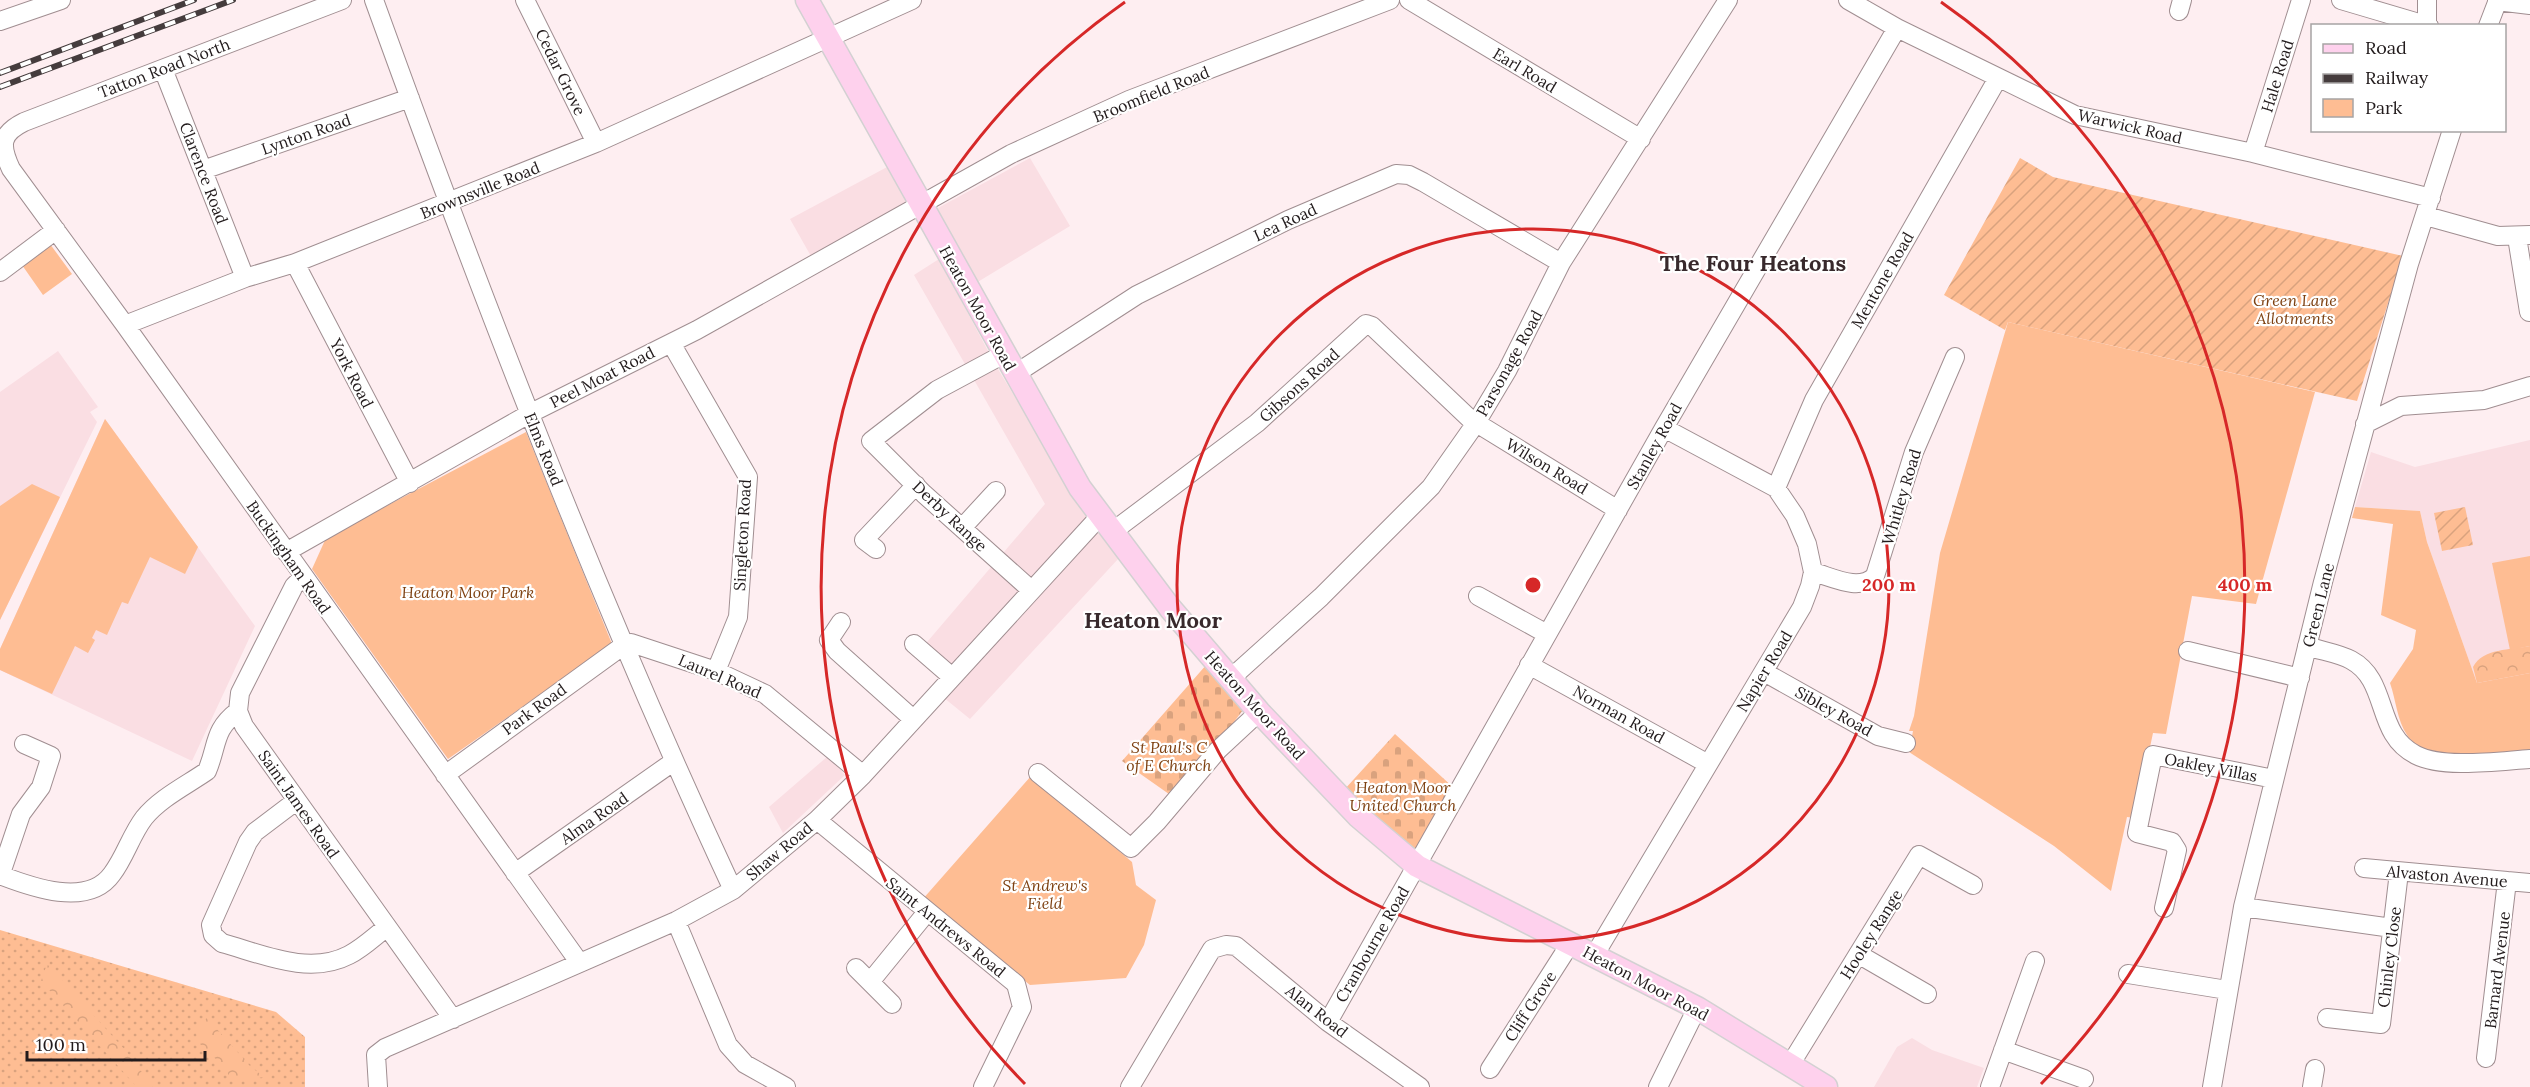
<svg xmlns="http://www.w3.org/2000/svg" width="2530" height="1087" font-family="Lora,serif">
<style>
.built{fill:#fadee3}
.grass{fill:url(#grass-dots)}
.forest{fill:url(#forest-crowns)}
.cemetery{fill:url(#cemetery-stones)}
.park{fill:#febd93}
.garden{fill:url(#garden-furrows)}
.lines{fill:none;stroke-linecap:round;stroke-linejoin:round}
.minor-casing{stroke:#a08e91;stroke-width:20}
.major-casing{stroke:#d3d1d2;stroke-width:25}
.minor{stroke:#fff;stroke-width:18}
.major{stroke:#fed1ed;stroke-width:22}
.rail-casing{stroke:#453c3d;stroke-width:6}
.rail{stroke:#fff;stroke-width:4;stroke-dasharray:11;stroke-linecap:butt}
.ring{fill:none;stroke:#d62828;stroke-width:3}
.labels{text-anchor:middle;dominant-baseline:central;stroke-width:4.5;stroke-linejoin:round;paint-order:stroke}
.street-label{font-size:16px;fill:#221b1c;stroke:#fff}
.park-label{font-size:16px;font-style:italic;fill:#7e4111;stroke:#fff}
.district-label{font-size:22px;font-weight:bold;fill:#38292c;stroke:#fff}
.centre{fill:#d62828;stroke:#fff;stroke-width:3}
.ring-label{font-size:18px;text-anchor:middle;font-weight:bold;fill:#d62828;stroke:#fff;stroke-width:4.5;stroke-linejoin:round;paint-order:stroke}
</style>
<defs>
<pattern id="grass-dots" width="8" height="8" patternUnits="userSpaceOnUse" patternTransform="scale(1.5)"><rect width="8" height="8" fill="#febd93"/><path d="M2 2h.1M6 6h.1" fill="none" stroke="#d9a27e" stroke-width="1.8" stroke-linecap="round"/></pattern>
<pattern id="forest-crowns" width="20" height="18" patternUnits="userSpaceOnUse" patternTransform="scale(1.5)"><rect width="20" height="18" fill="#febd93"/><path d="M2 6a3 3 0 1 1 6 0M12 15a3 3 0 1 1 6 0" fill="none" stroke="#d9a27e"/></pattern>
<pattern id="cemetery-stones" width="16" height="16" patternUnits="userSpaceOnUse" patternTransform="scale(1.5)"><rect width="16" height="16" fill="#febd93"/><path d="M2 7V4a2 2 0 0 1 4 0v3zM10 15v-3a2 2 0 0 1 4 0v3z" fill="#d9a27e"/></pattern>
<pattern id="garden-furrows" width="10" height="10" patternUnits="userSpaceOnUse" patternTransform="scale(1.5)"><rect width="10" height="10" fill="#febd93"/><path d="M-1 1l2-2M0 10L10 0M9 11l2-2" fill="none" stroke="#d9a27e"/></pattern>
</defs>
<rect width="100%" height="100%" fill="#feeef1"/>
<path class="built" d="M 1030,158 L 1070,226 L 976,283 L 936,209 Z
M 889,166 L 910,204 L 812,258 L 790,219 Z
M 939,259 L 996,366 L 1080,503 L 1107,544 L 1119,558 L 970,719 L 938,693 L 947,683 L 916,655 L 1045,504 L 914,275 Z
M 58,351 L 98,407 L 90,412 L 97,422 L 0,620 L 0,392 Z
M 105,419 L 255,626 L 192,761 L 0,670 L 0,649 Z
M 2530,440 L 2530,673 L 2477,683 L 2427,542 L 2420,511 L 2355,507 L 2371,452 L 2415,467 Z
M 828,756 L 845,775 L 783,833 L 769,807 Z
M 1912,1038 L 1932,1050 L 1984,1068 L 1977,1087 L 1874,1087 L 1897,1047 Z"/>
<path class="grass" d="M 0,930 L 276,1012 L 305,1037 L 305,1087 L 0,1087 Z"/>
<path class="forest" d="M 2530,646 L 2530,673 L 2477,683 L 2473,667 C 2483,648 2511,650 2530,646 Z
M 47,964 L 126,1051 L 153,1087 L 137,1087 L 41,981 Z
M 207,1018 L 250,1066 L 264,1077 L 233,1082 L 224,1067 L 198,1042 L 195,1027 Z"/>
<path class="cemetery" d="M 1207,664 L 1243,710 L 1176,799 L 1122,761 Z
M 1395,734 L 1455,789 L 1414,859 L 1344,790 Z"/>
<path class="park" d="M 50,244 L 72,274 L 43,295 L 22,265 Z
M 2008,322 L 2315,392 L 2256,604 L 2192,596 L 2166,734 L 2153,733 L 2135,818 L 2127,817 L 2111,891 L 2054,846 L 1909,752 L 1913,731 L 1909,731 L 1914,716 L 1940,553 Z
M 105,419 L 198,547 L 185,574 L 150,557 L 128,604 L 122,602 L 107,635 L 96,630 L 92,638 L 95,640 L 88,653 L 75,646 L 52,694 L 0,670 L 0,649 Z
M 526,432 L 612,644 L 448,759 L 312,569 L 326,538 Z
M 32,484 L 60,497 L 0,620 L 0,506 Z
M 2355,507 L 2420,511 L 2427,542 L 2477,683 L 2530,673 L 2530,754 C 2497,755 2427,767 2407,735 C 2397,720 2396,700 2390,683 L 2413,649 L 2416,630 L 2381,615 L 2393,524 L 2352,518 Z
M 2530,556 L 2530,646 L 2510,650 L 2492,563 Z
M 1031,776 L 1132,862 L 1136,885 L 1156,900 L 1144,945 L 1126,978 L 1030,985 L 922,900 Z"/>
<path class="garden" d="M 2020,158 L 2053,177 L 2403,256 L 2357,401 L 2008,322 L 2005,330 L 1944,295 Z
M 2465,507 L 2473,545 L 2442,551 L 2434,513 Z"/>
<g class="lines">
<defs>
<path id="minor" d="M 342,0 L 24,122 C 0,134 0,145 11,169 L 125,325 L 579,962
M 374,0 C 483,301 598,600 733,890
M 525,0 L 596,143
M 1409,0 L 1641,139
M 1848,0 L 1897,28 L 2075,115 L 2253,153 L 2431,198
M 2341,0 L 2429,26
M 2497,1 L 2530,5
M 2179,11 L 2182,0
M 0,21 L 61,0
M 2427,25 L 2427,0
M 2488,26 L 2498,0
M 163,69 L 245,278
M 2253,153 L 2301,0
M 203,170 L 410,98
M 2426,216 L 2498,236 L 2530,235
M 2517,237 L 2529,312
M 295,263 L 410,483
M 0,272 L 56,230
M 125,325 L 245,278 L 295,263 L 596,143 L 912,0
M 671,343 L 748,477 L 738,617 L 716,671
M 1004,354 L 937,390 L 871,441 L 924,494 L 1030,589
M 1015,374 L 1137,295 L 1288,220 L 1396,174 L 1409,175 L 1423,182 L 1561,263
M 2365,424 L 2401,406 L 2484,400 L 2530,386
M 1776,488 L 1814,400 L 1998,78
M 962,528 L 996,491
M 1112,532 L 1257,423 L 1366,324 L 1372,326 L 1470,419 L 1618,510
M 876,549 L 864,540 L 916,485
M 286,552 L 529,414 L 697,330 L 1011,154 L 1129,100 L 1390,0
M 1813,572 C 1832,577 1859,592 1875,576 L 1914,452 L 1955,357
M 303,577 L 294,586 L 240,693 L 238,711 L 244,726 L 453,1019
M 1478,596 L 1547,634
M 841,622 L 829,640 L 837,651 L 913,719
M 914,644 L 952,677
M 2307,646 C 2321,651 2338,653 2351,660 C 2390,681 2374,734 2416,755 C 2443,769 2499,761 2530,759
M 2188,651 L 2300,678
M 1529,665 L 1708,764
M 1764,672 L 1878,736 L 1906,743
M 1230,679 L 1321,597 L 1431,487 L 1476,423 L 1507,371 L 1561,263 L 1728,0
M 1038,773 L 1131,848 L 1157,822 L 1218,750 L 1259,712
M 445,775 L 624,645 L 631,643 L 716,671 L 765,694 L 863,775
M 296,801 L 255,832 L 248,842 L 211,925 L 213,935 L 222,943 C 262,954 309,976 349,955 C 363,948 375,936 387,927
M 817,820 L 1016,984 L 1022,1007 L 983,1087
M 2364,868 L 2530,883
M 515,873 L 673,762
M 0,875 C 31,887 88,908 112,874 C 125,857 131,835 144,818 C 160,798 187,785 207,771 C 218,745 213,730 238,711
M 0,876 L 21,814 L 41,787 L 51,756 L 24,744
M 2243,907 L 2392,928
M 2164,908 L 2177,850 L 2172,842 L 2137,833 L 2153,755 L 2274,779
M 676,921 L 728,1045 L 745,1064 L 786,1087
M 1858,954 L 1927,994
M 1594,956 L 1802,607 L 1810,586 L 1813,572 L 1807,544 L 1795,516 L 1776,488 L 1664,428
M 856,968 L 892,1004
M 2128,974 L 2227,990
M 870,982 L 927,912
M 2327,1018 L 2381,1024 L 2399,872
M 1328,1022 L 1664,428 L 1897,28
M 2003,1050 L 2084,1079
M 2486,1058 L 2507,881
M 1790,1065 L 1919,855 L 1973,885
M 1490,1069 L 1570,944
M 378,1087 L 376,1055 L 385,1048 L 676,921 L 733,890 L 817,820 L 863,775 L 1100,516
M 1130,1087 L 1212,949 L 1226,945 L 1236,946 L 1328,1022 L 1420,1087
M 1658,1087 L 1697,1008
M 1990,1087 L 2035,961
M 2212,1087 L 2243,907 L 2323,582 L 2409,264 L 2452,130
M 2312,1087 L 2315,1069"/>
<path id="major" d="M 807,0 L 1080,488 L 1170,608 L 1259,712 L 1358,816 L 1417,866 L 1697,1008 L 1826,1087"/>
</defs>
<use href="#minor" class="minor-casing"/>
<use href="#major" class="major-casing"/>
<use href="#minor" class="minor"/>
<use href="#major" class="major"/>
<defs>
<path id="rail" d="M 0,73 L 194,0
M 0,87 L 233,0"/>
</defs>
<use href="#rail" class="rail-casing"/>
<use href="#rail" class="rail"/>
</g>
<g class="ring">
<circle cx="1533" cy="585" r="356"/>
<path d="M1025 1084A712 712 0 0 1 1125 2M1941 2A712 712 0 0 1 2041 1084"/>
</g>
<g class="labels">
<g class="street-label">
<text transform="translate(164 68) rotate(-21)">Tatton Road North</text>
<text transform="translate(1525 70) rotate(31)">Earl Road</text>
<text transform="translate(561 72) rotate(64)">Cedar Grove</text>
<text transform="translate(2277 76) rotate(-73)">Hale Road</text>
<text transform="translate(1151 94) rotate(-22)">Broomfield Road</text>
<text transform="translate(2130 126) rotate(13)">Warwick Road</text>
<text transform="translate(306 134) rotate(-19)">Lynton Road</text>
<text transform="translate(204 173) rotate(69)">Clarence Road</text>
<text transform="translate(480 190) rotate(-22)">Brownsville Road</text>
<text transform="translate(1285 222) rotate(-25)">Lea Road</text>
<text transform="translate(1882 280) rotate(-60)">Mentone Road</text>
<text transform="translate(978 308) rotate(61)">Heaton Moor Road</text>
<text transform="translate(1509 363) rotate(-61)">Parsonage Road</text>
<text transform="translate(352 373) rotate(63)">York Road</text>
<text transform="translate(602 377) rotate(-27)">Peel Moat Road</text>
<text transform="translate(1299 385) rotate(-42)">Gibsons Road</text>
<text transform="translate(1654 446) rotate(-61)">Stanley Road</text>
<text transform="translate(544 449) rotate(68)">Elms Road</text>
<text transform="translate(1547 466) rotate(31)">Wilson Road</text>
<text transform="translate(1901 497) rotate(-73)">Whitley Road</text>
<text transform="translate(950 516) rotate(43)">Derby Range</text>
<text transform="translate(742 535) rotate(-87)">Singleton Road</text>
<text transform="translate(289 557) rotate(55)">Buckingham Road</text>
<text transform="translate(2318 605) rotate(-76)">Green Lane</text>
<text transform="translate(1764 671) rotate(-59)">Napier Road</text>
<text transform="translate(720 676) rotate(23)">Laurel Road</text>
<text transform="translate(1255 705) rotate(48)">Heaton Moor Road</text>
<text transform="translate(534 709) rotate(-36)">Park Road</text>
<text transform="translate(1834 711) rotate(29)">Sibley Road</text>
<text transform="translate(1619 714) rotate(29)">Norman Road</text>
<text transform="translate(2211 767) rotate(11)">Oakley Villas</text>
<text transform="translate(299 804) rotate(55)">Saint James Road</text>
<text transform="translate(594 818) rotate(-35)">Alma Road</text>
<text transform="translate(779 851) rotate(-40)">Shaw Road</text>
<text transform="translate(2447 876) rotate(5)">Alvaston Avenue</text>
<text transform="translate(946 927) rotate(39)">Saint Andrews Road</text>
<text transform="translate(1871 934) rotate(-58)">Hooley Range</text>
<text transform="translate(1372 944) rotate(-60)">Cranbourne Road</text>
<text transform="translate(2389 957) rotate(-83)">Chinley Close</text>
<text transform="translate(2497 970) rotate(-83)">Barnard Avenue</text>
<text transform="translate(1646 983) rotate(28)">Heaton Moor Road</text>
<text transform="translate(1530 1006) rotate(-57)">Cliff Grove</text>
<text transform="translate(1317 1011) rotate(38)">Alan Road</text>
</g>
<g class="park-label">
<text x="2295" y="300">Green Lane<tspan x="2295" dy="18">Allotments</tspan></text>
<text x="468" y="592">Heaton Moor Park</text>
<text x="1169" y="747">St Paul's C<tspan x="1169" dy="18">of E Church</tspan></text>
<text x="1403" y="787">Heaton Moor<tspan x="1403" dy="18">United Church</tspan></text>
<text x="1045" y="885">St Andrew's<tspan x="1045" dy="18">Field</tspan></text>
</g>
<g class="district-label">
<text x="1753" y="263">The Four Heatons</text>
<text x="1153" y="620">Heaton Moor</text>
</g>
</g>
<circle cx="1533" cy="585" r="9" class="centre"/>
<g class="ring-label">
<text x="1889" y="591">200 m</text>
<text x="2245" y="591">400 m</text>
</g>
<rect x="2311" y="24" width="195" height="108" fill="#ffffff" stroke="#a7a4a4" stroke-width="1.5"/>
<rect x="2323" y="44" width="30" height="9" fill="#fed1ed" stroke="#a7a4a4" stroke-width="1.5"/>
<text x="2365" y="54" font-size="18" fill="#221b1c">Road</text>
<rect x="2323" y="74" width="30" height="9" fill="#453c3d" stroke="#a7a4a4" stroke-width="1.5"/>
<text x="2365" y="84" font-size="18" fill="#221b1c">Railway</text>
<rect x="2323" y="99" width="30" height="18" fill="#febd93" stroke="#a7a4a4" stroke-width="1.5"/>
<text x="2365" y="114" font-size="18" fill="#221b1c">Park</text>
<path d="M27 1051v9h178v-9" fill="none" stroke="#221b1c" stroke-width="3"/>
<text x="36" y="1051" font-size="18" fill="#221b1c" stroke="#ffffff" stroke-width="4.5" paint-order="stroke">100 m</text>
</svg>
